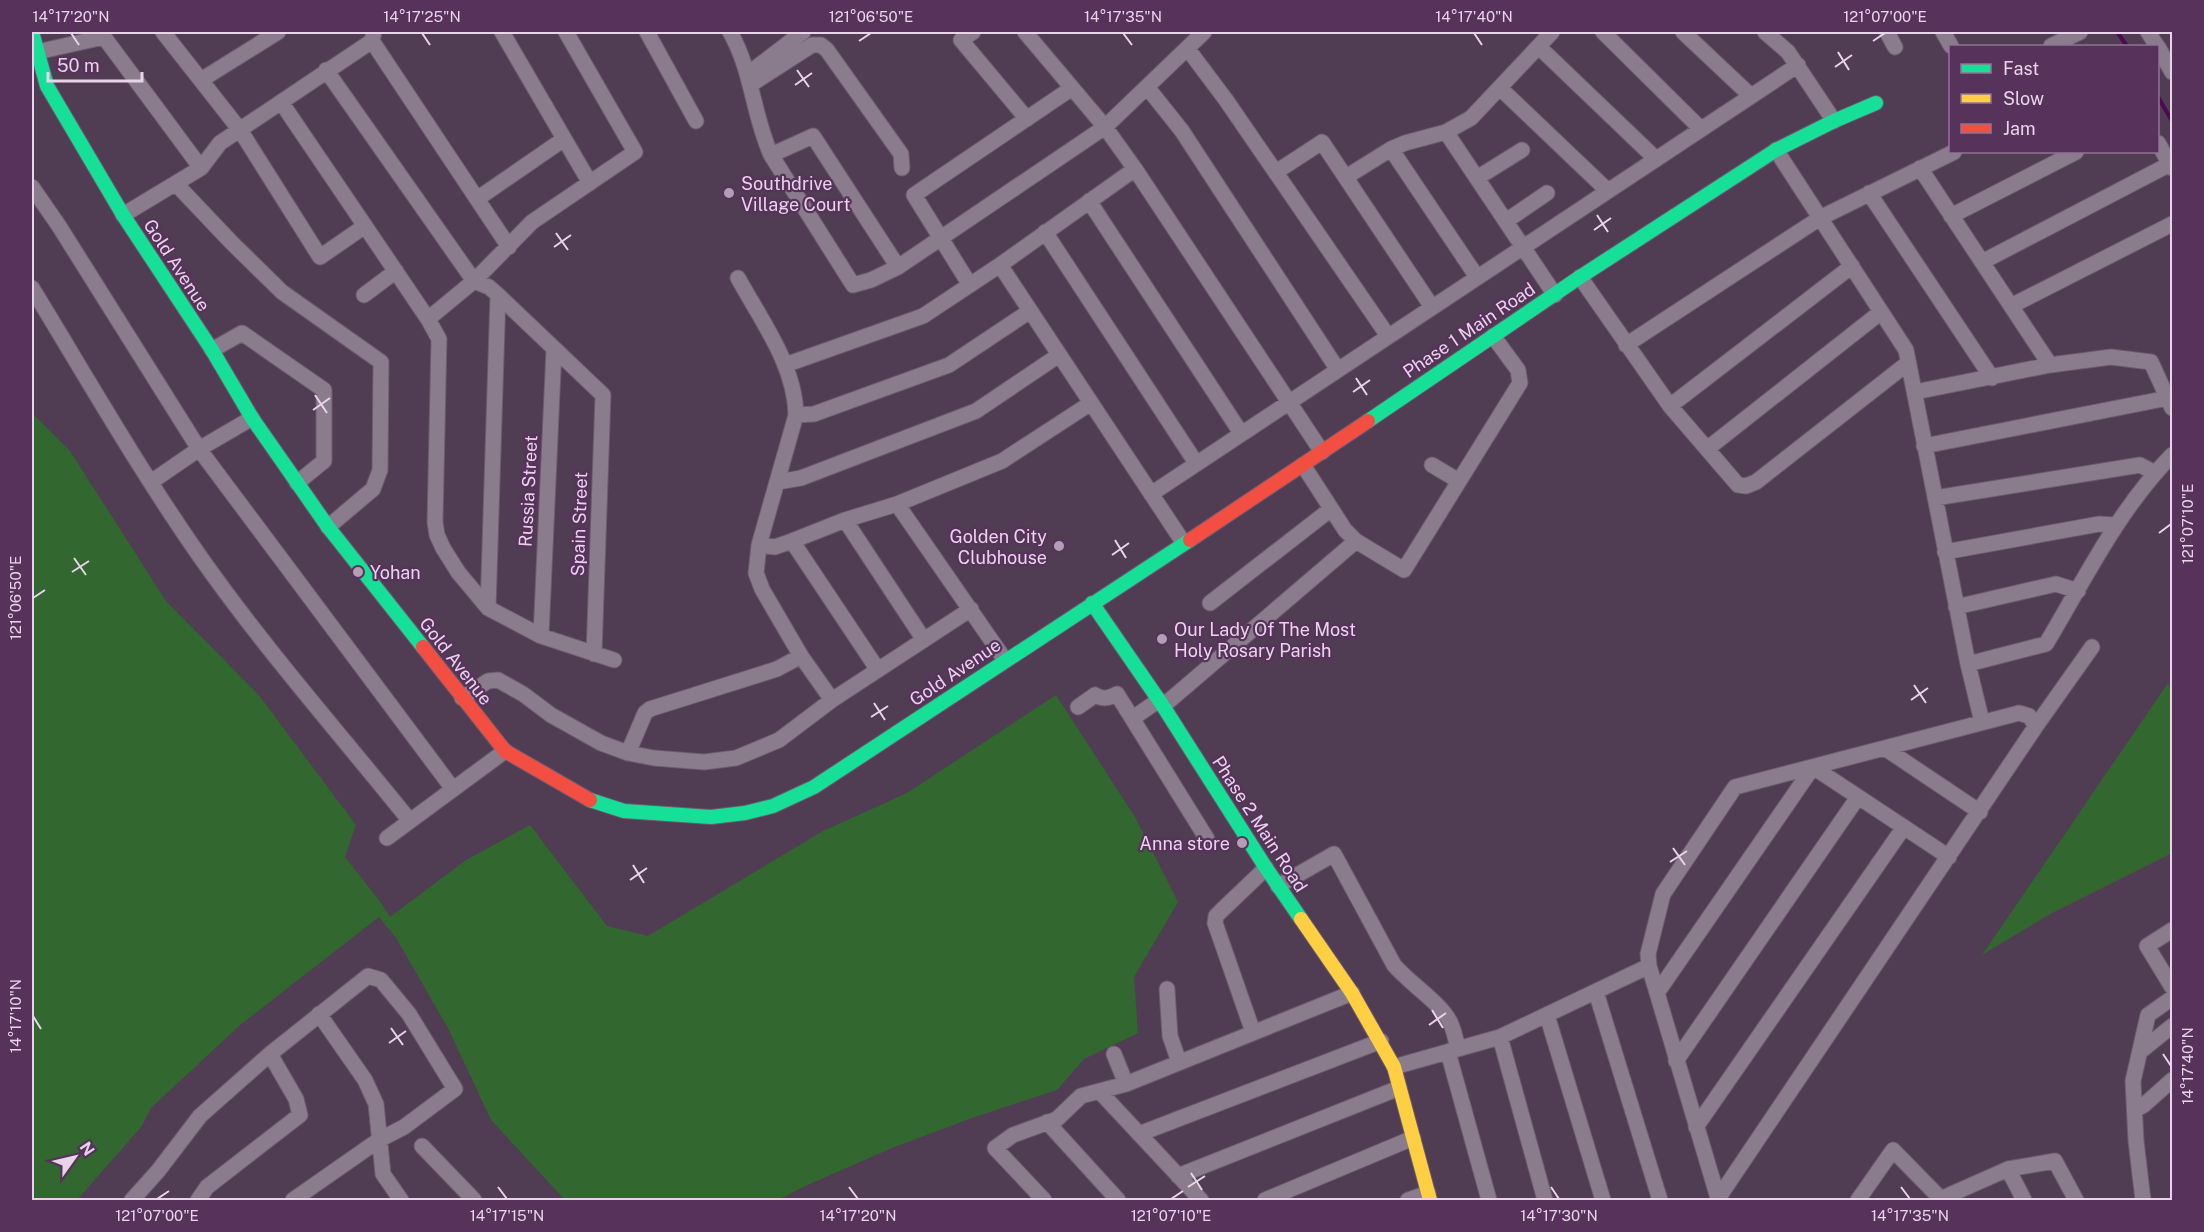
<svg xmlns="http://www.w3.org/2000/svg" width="2204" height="1232" font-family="'Public Sans',sans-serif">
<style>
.green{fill:#326730}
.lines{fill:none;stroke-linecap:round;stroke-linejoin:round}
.stream{stroke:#4b0a52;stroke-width:4}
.street-casing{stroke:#6c5a6d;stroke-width:17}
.fast-casing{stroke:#6c5a6d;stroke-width:16}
.slow-casing{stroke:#6c5a6d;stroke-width:16}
.jam-casing{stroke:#6c5a6d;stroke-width:16}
.street{stroke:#8b7c8d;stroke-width:15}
.fast{stroke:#16e098;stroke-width:14}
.slow{stroke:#ffcf43;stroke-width:14}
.jam{stroke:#f24e42;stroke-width:14}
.ticks{fill:none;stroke:#e9d3eb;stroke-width:2}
.poi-dot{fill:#b39eb6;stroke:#57335c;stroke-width:2}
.labels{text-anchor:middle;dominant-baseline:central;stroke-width:4.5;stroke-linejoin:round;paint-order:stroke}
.poi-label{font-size:18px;fill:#e9d3eb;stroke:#57335c;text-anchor:start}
.street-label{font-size:18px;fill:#e9d3eb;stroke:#57335c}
.neatline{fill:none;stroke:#e9d3eb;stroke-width:2}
.ticks-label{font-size:15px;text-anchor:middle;fill:#e9d3eb}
</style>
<rect width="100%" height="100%" fill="#503c53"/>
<path class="green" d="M 32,413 L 70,451 L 166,601 L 258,694 L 356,825 L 345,857 L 382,904 L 390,917 L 466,860 L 530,825 L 607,926 L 648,936 L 823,831 L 907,793 L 1056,695 L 1135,817 L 1178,902 L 1134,977 L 1138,1033 L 1084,1059 L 1057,1090 L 969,1119 L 892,1148 L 803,1187 L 778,1200 L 565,1200 L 491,1120 L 448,1028 L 396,938 L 379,917 L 239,1026 L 151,1108 L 142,1126 L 77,1200 L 32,1200 Z
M 2168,683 L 2172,693 L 2172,853 L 2052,913 L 1982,955 Z"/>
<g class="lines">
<path class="stream" d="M 2117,32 L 2127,46
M 2158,97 L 2172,121"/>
<defs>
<path id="street" d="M 163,32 L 240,130 L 320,257 L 365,226
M 502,32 L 590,183
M 647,32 L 696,121
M 730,32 C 752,70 753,115 771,155 L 853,285 L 871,280 L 898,267 L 1105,127 L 1204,32
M 973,32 L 961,40 L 1027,119
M 1025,32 L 1105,127 L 1135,169 L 1322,452
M 1603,32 L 1701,129
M 1683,32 L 1751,96
M 1765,32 L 1788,52 L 1834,121
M 1887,32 L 1895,47
M 1943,32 L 1951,46
M 2148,32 L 2157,46
M 372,41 L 509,247
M 2051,46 L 2080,32
M 1539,47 L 1656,159
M 2158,47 L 2172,72
M 1187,48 L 1226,100 L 1388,336
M 37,52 L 104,37 L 201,168
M 326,70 L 474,281 L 489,287 L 498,295 L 603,395 L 594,654
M 748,74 L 803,32
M 201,80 L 278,32
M 750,85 L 812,45 L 821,45 L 827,50 L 901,154 L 902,168
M 1147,87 L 1182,131 L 1338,370
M 1501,89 L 1608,191
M 281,102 L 428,319 L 439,339 L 435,522 L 437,535 L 443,548 L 458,572 L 488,608 L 541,636 L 614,660
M 1446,132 L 1555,295
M 2158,143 L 2172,168
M 1391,149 L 1477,277
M 1776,150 L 1906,350 L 1968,664 L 1982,722
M 771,155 L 813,136 L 898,267
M 1920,168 L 2050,365
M 1276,172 L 1322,142 L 1432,307
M 1346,177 L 1391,149 L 1405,143 L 1446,132 L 1471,118 L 1552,32
M 1477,178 L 1522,150
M 176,184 L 232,243 L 282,292 L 381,362 L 380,470 L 373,489 L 328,527
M 32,187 L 59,226 L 199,449 L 453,789
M 1869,193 L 1992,378
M 477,199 L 564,139
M 1089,201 L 1241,433
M 123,215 L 201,168 L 220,143 L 372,41 L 374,32
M 1951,216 L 2076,152
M 1506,221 L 1547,193
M 1045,232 L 1196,463
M 1982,262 L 2170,164
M 1000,265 L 1183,542
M 1580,277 L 1670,406 L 1738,485 L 1746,486 L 1756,482 L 1908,363
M 738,278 C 761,320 795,365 796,415 L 759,545 L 756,573 L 762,589 L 801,656 L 832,700
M 970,285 L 914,195 L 1072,88
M 32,288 C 87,378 140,471 201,558 C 265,649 340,734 410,821
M 364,295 L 396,271
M 2011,306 L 2172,224
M 428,319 L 474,281 L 532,222 L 635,152 L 566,32
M 1626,345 L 1820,218 L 1954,152
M 212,350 L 242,333 L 324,390 L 324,461 L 297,483
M 785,365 L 923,316 L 1000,265 L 1135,169
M 1915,392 L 2050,365 L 2111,357 L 2151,362 L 2172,408
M 1670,406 L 1852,266
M 796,415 L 814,414 L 949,365 L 1030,311
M 1924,446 L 2168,398
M 1707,449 L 1881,312
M 1303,465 L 1345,530 L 1356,541 L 1404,570 L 1520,383 L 1518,370 L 1493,336
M 1432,465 L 1459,481
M 151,482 L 199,449 L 252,418
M 778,482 L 801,478 L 976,411 L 1059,355
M 1151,494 L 1798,65
M 1935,498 L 2140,465 L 2155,473
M 897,504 L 1005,660
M 845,520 L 924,640
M 792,541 L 878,670
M 759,545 L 775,547 L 792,541 L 845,520 L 897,504 L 1002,461 L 1091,403
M 1945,552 L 2099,524 L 2116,525
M 1210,603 L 1331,509
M 1956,607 L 2056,584 L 2078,591
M 488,608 L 498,295
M 541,636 L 554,349
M 1968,664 L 2046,644 C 2085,579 2118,510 2172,455
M 462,698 L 488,681 L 498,680 L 523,694 L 551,715 L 601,743 L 628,753 L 654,758 L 704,762 L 736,758 L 779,740 L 832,700 L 971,609
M 1163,706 L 1356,541
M 1078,707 L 1095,695 C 1103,700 1109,698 1117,694 L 1207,839
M 1133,718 L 1159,700
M 1886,749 L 1980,812
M 628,753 L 645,713 L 650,709 L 777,669 L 801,656
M 387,838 L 505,751
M 1278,886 L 1334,854 L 1394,965 C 1409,983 1441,1003 1450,1022 C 1454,1030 1456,1040 1458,1049
M 2172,930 L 2147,946 L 2172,987
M 1167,989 L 1170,1036 L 1179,1062
M 1596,992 L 1660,1200
M 1657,993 L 1813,767 L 1949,857
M 319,1014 L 365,1080 L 376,1104 L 383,1174 L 401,1200
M 1547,1015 L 1603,1200
M 1253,1032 L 1215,923 L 1216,916 L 1221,911 L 1266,868
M 1500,1037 L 1545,1200
M 2141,1051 L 2172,1026
M 1448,1052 L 1489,1200
M 1114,1054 L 1126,1084
M 1676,1061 L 1858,797
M 1394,1067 L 1500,1037 L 1649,966
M 1100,1092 L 1201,1200
M 2135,1110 L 2144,1105 L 2172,1080
M 1047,1122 L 1118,1200
M 1696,1127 L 1904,827
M 1139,1134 L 1381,1041
M 422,1146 L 474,1200
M 2008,1169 L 2024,1200
M 1178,1176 L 1399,1088
M 1718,1198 L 1649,966 L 1648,954 L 1663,894 L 1735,787 L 2019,713 L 2029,716 L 2036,726
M 132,1200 L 158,1171 L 200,1116 L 270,1054 L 368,976 L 381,980 L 409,1014 L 455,1089 L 404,1127 L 379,1140 L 293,1200
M 198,1200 L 207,1187 L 300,1115 L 296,1099 L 270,1054
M 1044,1200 L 995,1148 L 1013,1135 L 1057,1119 L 1081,1096 L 1126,1084 L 1352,993
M 1265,1200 L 1413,1138
M 1408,1200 L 1428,1193
M 1717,1200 L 2036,726 L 2092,647
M 1858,1200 L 1893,1150 L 1941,1199
M 1938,1200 L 2008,1169 L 2055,1161 L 2076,1200
M 2143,1200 L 2136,1141 L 2133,1081 L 2148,1015 L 2172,998"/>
<path id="fast" d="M 32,32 L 47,86 L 123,215 L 212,350 L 252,418 L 328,527 L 423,647
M 1368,421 L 1580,277 L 1776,150 L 1834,121 L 1876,103
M 1092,603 L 1163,706 L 1266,868 L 1301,919
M 590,800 L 624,811 L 711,817 L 745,813 L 773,806 L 814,787 L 1190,540"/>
<path id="slow" d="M 1301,919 L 1352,993 L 1394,1067 L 1430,1200"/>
<path id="jam" d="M 1190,540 L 1368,421
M 423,647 L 505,751 L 590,800"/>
</defs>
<use href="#street" class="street-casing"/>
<use href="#fast" class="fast-casing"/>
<use href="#slow" class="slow-casing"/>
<use href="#jam" class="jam-casing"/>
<use href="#street" class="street"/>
<use href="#fast" class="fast"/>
<use href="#slow" class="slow"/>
<use href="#jam" class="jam"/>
</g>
<path class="ticks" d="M 71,33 L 79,45M 422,33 L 430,45M 1123,33 L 1132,45M 1474,33 L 1482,45M 859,41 L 871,33M 1873,41 L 1885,33M 1838,52 L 1849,70M 1835,67 L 1852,55M 797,70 L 809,87M 795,85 L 812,73M 1597,215 L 1608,232M 1594,230 L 1611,218M 556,233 L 568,250M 554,247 L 571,235M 1356,378 L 1367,395M 1353,392 L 1370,380M 315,395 L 327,413M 313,410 L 330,398M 2159,533 L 2171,524M 1115,540 L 1126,558M 1112,555 L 1129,543M 74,558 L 86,575M 72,572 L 89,561M 33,598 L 45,590M 1914,685 L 1926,703M 1911,700 L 1928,688M 874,703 L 885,720M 871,717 L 888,706M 1673,848 L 1685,865M 1670,862 L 1687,851M 633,865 L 644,883M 630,880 L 647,868M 1432,1010 L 1443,1028M 33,1016 L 41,1029M 1429,1025 L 1446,1013M 391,1028 L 403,1045M 389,1043 L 406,1031M 2163,1054 L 2171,1066M 1191,1173 L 1202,1190M 498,1187 L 507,1199M 849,1187 L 858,1199M 1188,1187 L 1205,1176M 1551,1187 L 1559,1199M 1901,1187 L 1910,1199M 157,1199 L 169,1191M 1171,1199 L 1183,1191"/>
<g class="poi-dot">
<circle cx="729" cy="193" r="6"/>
<circle cx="1059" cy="546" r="6"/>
<circle cx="358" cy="572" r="6"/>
<circle cx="1162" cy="639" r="6"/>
<circle cx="1242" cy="843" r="6"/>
</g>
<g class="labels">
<g class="poi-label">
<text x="741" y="183">Southdrive<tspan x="741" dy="21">Village Court</tspan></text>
<text x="1047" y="536" text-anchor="end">Golden City<tspan x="1047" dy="21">Clubhouse</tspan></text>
<text x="370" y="572">Yohan</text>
<text x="1174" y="629">Our Lady Of The Most<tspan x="1174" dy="21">Holy Rosary Parish</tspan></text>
<text x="1230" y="843" text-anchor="end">Anna store</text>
</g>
<g class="street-label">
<text transform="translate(177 265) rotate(57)">Gold Avenue</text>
<text transform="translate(1469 330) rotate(-34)">Phase 1 Main Road</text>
<text transform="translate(528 491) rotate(-87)">Russia Street</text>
<text transform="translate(579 524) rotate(-88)">Spain Street</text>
<text transform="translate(456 661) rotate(52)">Gold Avenue</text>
<text transform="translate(955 672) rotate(-34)">Gold Avenue</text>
<text transform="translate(1260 824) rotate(57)">Phase 2 Main Road</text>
</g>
</g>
<rect width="2204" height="1232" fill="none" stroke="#57335c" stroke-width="66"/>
<rect x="1949" y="45" width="210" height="108" fill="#57335c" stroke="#917395" stroke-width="1.5"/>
<rect x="1961" y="64" width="30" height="9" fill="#16e098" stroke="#917395" stroke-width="1.5"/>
<text x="2003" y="75" font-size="18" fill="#e9d3eb">Fast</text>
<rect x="1961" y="94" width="30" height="9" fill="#ffcf43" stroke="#917395" stroke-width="1.5"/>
<text x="2003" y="105" font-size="18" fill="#e9d3eb">Slow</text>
<rect x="1961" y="124" width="30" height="9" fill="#f24e42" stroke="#917395" stroke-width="1.5"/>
<text x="2003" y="135" font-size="18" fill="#e9d3eb">Jam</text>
<g transform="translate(75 1157) rotate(56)" stroke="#57335c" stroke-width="4.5" paint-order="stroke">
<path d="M0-4.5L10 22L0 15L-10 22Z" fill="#e9d3eb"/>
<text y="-9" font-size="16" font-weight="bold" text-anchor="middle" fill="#e9d3eb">N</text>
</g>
<path d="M48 72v9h94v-9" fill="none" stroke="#e9d3eb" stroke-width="3"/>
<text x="57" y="72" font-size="18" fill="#e9d3eb" stroke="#57335c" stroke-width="4.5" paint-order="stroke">50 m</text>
<rect x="33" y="33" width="2138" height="1166" class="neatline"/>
<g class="ticks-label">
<text x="71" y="22">14°17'20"N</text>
<text x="422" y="22">14°17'25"N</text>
<text x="871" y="22">121°06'50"E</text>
<text x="1123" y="22">14°17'35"N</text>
<text x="1474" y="22">14°17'40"N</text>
<text x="1885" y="22">121°07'00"E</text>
<text transform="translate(2188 524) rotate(-90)" y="5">121°07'10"E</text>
<text transform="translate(16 598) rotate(-90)" y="5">121°06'50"E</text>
<text transform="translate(16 1016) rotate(-90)" y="5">14°17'10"N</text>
<text transform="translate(2188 1066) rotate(-90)" y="5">14°17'40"N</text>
<text x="157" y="1221">121°07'00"E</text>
<text x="507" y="1221">14°17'15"N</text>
<text x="858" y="1221">14°17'20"N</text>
<text x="1171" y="1221">121°07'10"E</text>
<text x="1559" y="1221">14°17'30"N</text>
<text x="1910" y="1221">14°17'35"N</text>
</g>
</svg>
